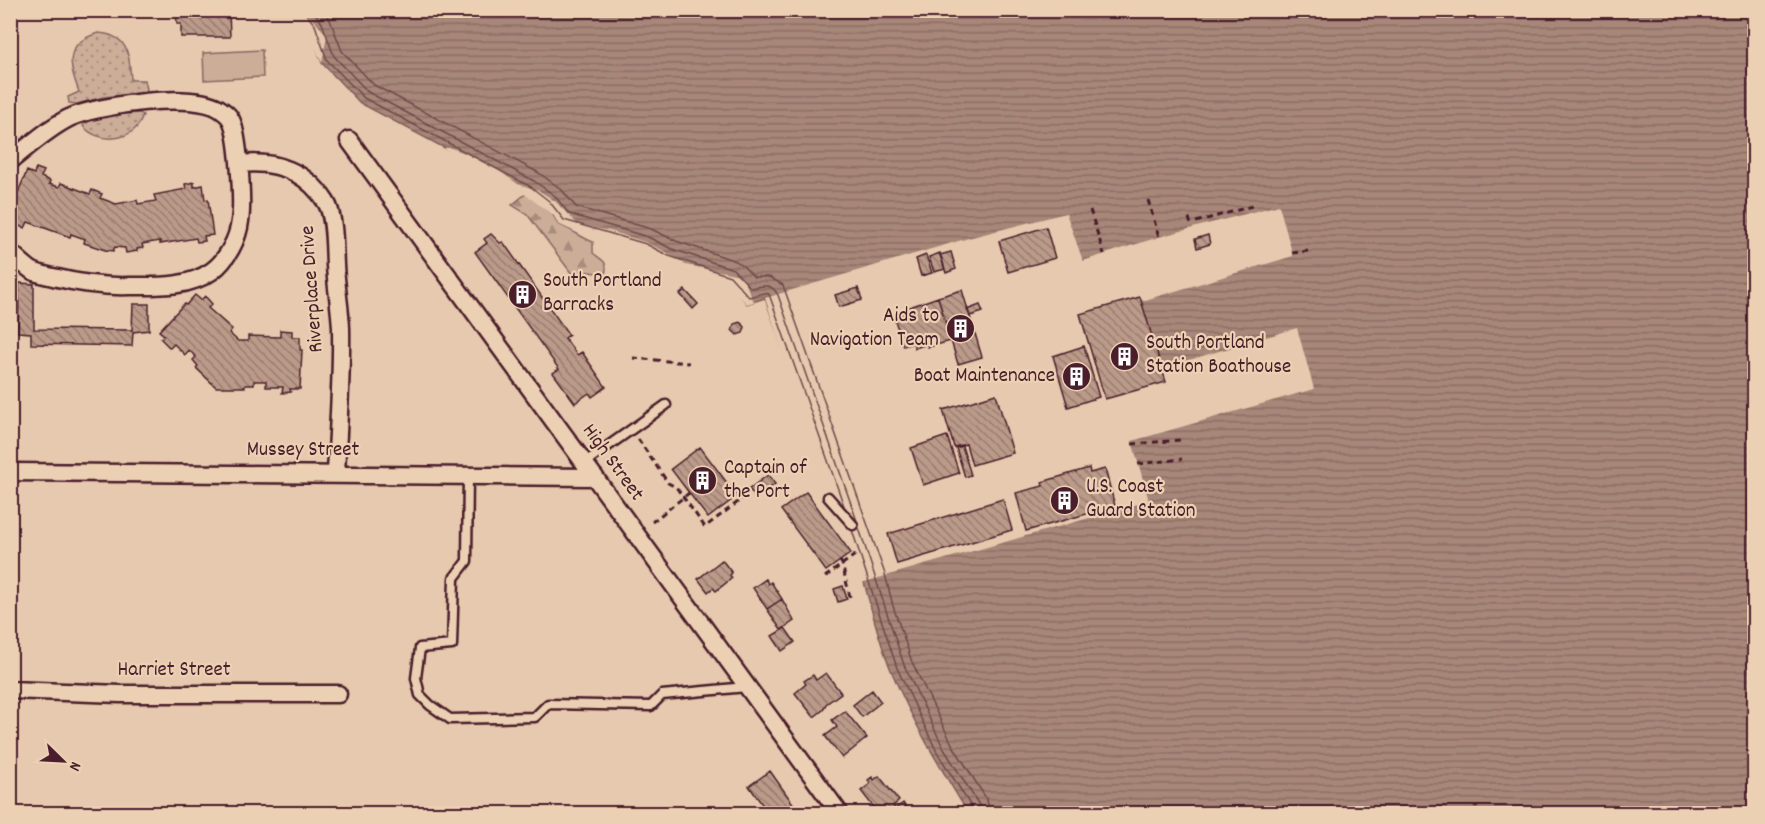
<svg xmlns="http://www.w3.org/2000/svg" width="1765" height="824" font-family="Dekko,sans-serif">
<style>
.grass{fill:url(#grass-dots);stroke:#8b6662;stroke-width:1.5}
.forest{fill:url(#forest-firs);stroke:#8b6662;stroke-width:1.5}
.pitch{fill:#ccad98;stroke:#8b6662;stroke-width:1.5}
.water{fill:url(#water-rules);stroke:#825d5a;stroke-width:1.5}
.pier{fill:#e6c9ae}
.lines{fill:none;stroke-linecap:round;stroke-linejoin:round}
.shore{stroke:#70484a;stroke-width:1.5}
.building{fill:url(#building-back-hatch);stroke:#4a1f2b;stroke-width:1.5}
.lane-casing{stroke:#4a1f2b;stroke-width:13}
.street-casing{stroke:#4a1f2b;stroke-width:21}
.path{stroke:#4a1f2b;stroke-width:3;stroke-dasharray:6 4.5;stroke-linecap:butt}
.lane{stroke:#ecd0b3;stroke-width:8}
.street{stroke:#ecd0b3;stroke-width:16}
.labels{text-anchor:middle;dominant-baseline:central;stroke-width:4.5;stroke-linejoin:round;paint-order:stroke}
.poi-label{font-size:21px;fill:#4a1f2b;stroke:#ecd0b3;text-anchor:start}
.street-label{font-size:21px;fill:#4a1f2b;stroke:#ecd0b3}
</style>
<defs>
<pattern id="grass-dots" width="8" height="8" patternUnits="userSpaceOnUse" patternTransform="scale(1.5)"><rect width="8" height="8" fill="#ccad98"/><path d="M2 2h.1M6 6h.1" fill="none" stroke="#a88c7c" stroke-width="1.8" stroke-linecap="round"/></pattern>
<pattern id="forest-firs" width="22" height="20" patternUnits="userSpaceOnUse" patternTransform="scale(1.5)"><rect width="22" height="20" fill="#ccad98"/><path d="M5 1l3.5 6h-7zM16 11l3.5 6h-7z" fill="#a88c7c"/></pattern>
<pattern id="water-rules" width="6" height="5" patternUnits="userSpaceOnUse" patternTransform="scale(1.5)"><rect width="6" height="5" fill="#a88679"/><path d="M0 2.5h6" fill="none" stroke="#8b6d63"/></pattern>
<pattern id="building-back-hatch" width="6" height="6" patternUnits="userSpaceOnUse" patternTransform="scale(1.5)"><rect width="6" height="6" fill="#bb9a89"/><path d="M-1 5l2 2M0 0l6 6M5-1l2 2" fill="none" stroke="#9a7d70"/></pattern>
</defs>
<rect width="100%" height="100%" fill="#e6c9ae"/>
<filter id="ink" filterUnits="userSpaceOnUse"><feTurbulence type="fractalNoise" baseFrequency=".0167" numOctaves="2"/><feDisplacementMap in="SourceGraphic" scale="12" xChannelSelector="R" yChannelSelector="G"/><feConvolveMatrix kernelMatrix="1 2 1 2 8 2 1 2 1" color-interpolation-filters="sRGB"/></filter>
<g filter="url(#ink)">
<path class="grass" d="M 98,33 C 129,35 129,55 131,80 L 145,80 L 147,89 L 144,93 L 103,97 L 77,104 L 69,103 L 68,97 L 79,92 C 69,64 63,44 98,33 Z
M 140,113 L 143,115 C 136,142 99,145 83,126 L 85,121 L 110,115 Z"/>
<path class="forest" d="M 528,192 L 554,216 L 558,224 C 571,229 580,237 593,242 L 593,253 C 601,260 609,261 605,274 L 581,271 L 572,274 L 527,214 L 512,205 Z"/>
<path class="pitch" d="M 262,50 L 263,77 L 204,80 L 203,53 Z"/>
<path class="water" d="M 296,11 L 1754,11 L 1754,813 L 968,813 C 940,767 912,721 891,670 C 879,642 872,611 864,582 L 765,298 L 747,304 L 728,282 L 653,253 L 558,224 L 554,216 L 545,205 L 499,177 L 360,103 L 322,63 L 309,28 Z"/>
<path class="pier" d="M 293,10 L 305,11 L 327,35 L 322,63 L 307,30 Z
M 444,148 L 451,148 L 465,153 L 499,171 L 518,184 L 538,190 L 555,201 L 577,224 L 610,231 L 645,242 L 666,252 L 686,265 L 736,274 L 743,278 L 754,302 L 747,304 L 727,285 L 683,270 L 647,253 L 582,235 L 558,224 L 554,216 L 526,195 L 459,160 Z
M 1279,205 L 1293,256 L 1088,317 L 1108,384 L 1297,328 L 1314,389 L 1132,441 L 1149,501 L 861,583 L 811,440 L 765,298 L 972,237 L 1066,213 L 1083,261 L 1159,237 Z"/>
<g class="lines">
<path class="shore" d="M 303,10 L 315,25 L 327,60 L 364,98 L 531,187 L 549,201 L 564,220 L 646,244 L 669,256 L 730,276 L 749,297 L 764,293 L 769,294 L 844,506
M 313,10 L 322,23 L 334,56 L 368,92 L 534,181 L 554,195 L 569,214 L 648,237 L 672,249 L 733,269 L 751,288 C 763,286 771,282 778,295 L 857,521
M 324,10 L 330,20 L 342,51 L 374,85 L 539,173 L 561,189 L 576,207 L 651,229 L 676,241 L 736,261 L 743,266 L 754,277 L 769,277 L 783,285 L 885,574 L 893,606 L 912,662 L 952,744 L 987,800 L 990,814
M 858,525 L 904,665 L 944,749 L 979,805 L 981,814
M 852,530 L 897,668 L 937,752 L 972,808 L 973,814"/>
</g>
<path class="building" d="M 176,10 L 229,10 L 230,37 L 181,37 L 181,24 L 177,24 Z
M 36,168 L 44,171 L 41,177 L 50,181 L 49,184 L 59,187 L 61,183 L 90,194 L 92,190 L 102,194 L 100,198 L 116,204 L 137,200 L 138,204 L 156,201 L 154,195 L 186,189 L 185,184 L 194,182 L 194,187 L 203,185 L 205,200 L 208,199 L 213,235 L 204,236 L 205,241 L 197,242 L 196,238 L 160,244 L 160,241 L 142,244 L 143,248 L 137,249 L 137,251 L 126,253 L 125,248 L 115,247 L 113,251 L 108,250 L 108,251 L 84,243 L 85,239 L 71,234 L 70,237 L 28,222 L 25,228 L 16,225 L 17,221 L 10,219 L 15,204 L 13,204 L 27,171 L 34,174 Z
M 1046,227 L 1055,258 L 1008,272 L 999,241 Z
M 491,234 L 500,243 L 503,242 L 569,335 L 565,338 L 577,355 L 582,352 L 606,387 L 592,397 L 589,393 L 575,403 L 553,373 L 559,369 L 475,252 L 487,243 L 484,239 Z
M 1208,235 L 1210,244 L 1197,248 L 1195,239 Z
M 951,252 L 956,269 L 946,273 L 940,255 Z
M 940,253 L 945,269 L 934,272 L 929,257 Z
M 926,255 L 932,273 L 921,276 L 916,259 Z
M 19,283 L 34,284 L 34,329 L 132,330 L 133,304 L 149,304 L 149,330 L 133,332 L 132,346 L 31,344 L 31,333 L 18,332 Z
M 858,288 L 862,300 L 839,307 L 835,295 Z
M 685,290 L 698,304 L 693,309 L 680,294 Z
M 962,290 L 982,357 L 958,364 L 938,297 Z
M 195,295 L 201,300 L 205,296 L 212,304 L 208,308 L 232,329 L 229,333 L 238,341 L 248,341 L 248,336 L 280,337 L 280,330 L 292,331 L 292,337 L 300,337 L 300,350 L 302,350 L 300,389 L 290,389 L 291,392 L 282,393 L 283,387 L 266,387 L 266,381 L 254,381 L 254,385 L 245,385 L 245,387 L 216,387 L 196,368 L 198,366 L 193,360 L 196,357 L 189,350 L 185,355 L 174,344 L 170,348 L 161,339 L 164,335 L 159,331 L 184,304 L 186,305 Z
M 938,297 L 951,341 L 928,347 L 927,344 L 915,348 L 913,343 L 903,346 L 894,317 L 906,313 L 904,309 Z
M 1140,297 L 1166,382 L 1105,399 L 1080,314 Z
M 980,305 L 983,312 L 970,316 L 967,310 Z
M 740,322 L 745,327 L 743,333 L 737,335 L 732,330 L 734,324 Z
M 1084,346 L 1099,397 L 1068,407 L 1053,356 Z
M 996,394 L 1013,453 L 972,465 L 966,444 L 954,447 L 943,410 Z
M 947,436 L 959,473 L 923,485 L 911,448 Z
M 962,446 L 971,475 L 965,477 L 956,448 Z
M 700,447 L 737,496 L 708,518 L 671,469 Z
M 1089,468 L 1090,473 L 1105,469 L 1115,506 L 1026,531 L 1016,493 L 1043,486 L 1042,482 Z
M 768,475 L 775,484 L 756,498 L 749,489 Z
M 806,492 L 851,553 L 826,571 L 781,510 Z
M 1003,499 L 1012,530 L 897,564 L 888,534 Z
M 722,560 L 732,573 L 730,575 L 732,578 L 716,591 L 713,588 L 708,592 L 698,579 Z
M 766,579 L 768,584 L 771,582 L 782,599 L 767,609 L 753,588 Z
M 843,586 L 847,599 L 838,602 L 834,589 Z
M 782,599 L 794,621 L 781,630 L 767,609 Z
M 785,628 L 795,642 L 782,651 L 772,636 Z
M 826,673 L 841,693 L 826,704 L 823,710 L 814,717 L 795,693 L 806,684 L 804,681 L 813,675 L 816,680 Z
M 872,690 L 881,702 L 862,717 L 853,705 Z
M 845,711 L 867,738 L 842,758 L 825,736 L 837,727 L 832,720 Z
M 770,771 L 794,805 L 781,814 L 769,814 L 749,786 Z
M 879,776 L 899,801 L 893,806 L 895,809 L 903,803 L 909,811 L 905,814 L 892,814 L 889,809 L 884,814 L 879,814 L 861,791 L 870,784 L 868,780 L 872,777 L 874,780 Z"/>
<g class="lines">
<defs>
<path id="lane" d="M 584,463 L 666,405
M 468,475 L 467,561 L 454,578 L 452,645 L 420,648 L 416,678 L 420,695 L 430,705 L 450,719 L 535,717 L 548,704 L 651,706 L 662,695 L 746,687
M 828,497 L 853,525"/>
<path id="street" d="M 349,140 L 840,814
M 10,161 C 29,146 47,129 69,118 C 97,105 193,91 220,109 C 223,111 228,115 230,118 C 239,131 243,203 240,221 C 238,239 227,260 212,271 C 188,288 157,286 129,286 C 102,287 78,283 53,277 C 46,275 37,274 31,270 C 24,265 17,258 10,252
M 240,164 C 275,160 306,171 326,202 C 335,216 334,247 335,265 C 336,286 340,307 341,328 C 342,377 338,425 336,474
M 10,472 L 595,477
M 10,690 L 120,694 L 338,694"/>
</defs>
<use href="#lane" class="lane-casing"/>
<use href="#street" class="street-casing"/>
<path class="path" d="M 1148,200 L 1159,237
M 1090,210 L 1104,254
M 1189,218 L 1192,228
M 1196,222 L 1252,206
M 1292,253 L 1308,251
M 633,358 L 689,363
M 638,439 L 668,483 L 676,487 L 705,527 L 742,499 L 739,496
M 1132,444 L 1181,440
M 1138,464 L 1182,459
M 652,522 L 689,493
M 840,561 L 842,564 L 850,597
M 825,577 L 855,555"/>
<use href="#lane" class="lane"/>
<use href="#street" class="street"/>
</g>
</g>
<defs>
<symbol id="building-disc" viewBox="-11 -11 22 22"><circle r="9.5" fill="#4a1f2b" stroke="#ecd0b3"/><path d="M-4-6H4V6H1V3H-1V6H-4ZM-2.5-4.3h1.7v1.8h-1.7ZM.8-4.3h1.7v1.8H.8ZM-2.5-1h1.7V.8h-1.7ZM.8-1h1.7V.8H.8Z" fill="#fff"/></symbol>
</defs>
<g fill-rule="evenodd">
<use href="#building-disc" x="506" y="278" width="33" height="33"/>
<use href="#building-disc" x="944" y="312" width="33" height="33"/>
<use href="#building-disc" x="1108" y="340" width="33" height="33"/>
<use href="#building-disc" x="1060" y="360" width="33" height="33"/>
<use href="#building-disc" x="686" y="464" width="33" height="33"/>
<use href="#building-disc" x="1048" y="484" width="33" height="33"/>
</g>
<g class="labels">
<g class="poi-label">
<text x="543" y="282">South Portland<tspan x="543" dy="24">Barracks</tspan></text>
<text x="939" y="317" text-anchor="end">Aids to<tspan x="939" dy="24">Navigation Team</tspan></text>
<text x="1146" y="344">South Portland<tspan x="1146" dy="24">Station Boathouse</tspan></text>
<text x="1055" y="377" text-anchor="end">Boat Maintenance</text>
<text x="724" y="469">Captain of<tspan x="724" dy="24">the Port</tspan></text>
<text x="1086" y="488">U.S. Coast<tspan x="1086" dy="24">Guard Station</tspan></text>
</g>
<g class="street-label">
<text transform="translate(313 289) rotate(-94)">Riverplace Drive</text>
<text x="303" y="451">Mussey Street</text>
<text transform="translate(612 463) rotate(54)">High Street</text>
<text x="174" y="671">Harriet Street</text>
</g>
</g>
<rect width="1765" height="824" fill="none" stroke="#ecd0b3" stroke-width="36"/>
<rect x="18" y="18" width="1729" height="788" fill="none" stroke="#4a1f2b" stroke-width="2" filter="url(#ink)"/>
<g transform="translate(63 761) rotate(114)" stroke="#ecd0b3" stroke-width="4.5" paint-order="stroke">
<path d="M0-4.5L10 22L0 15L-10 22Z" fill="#4a1f2b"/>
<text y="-9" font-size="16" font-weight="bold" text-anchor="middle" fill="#4a1f2b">N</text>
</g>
</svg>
